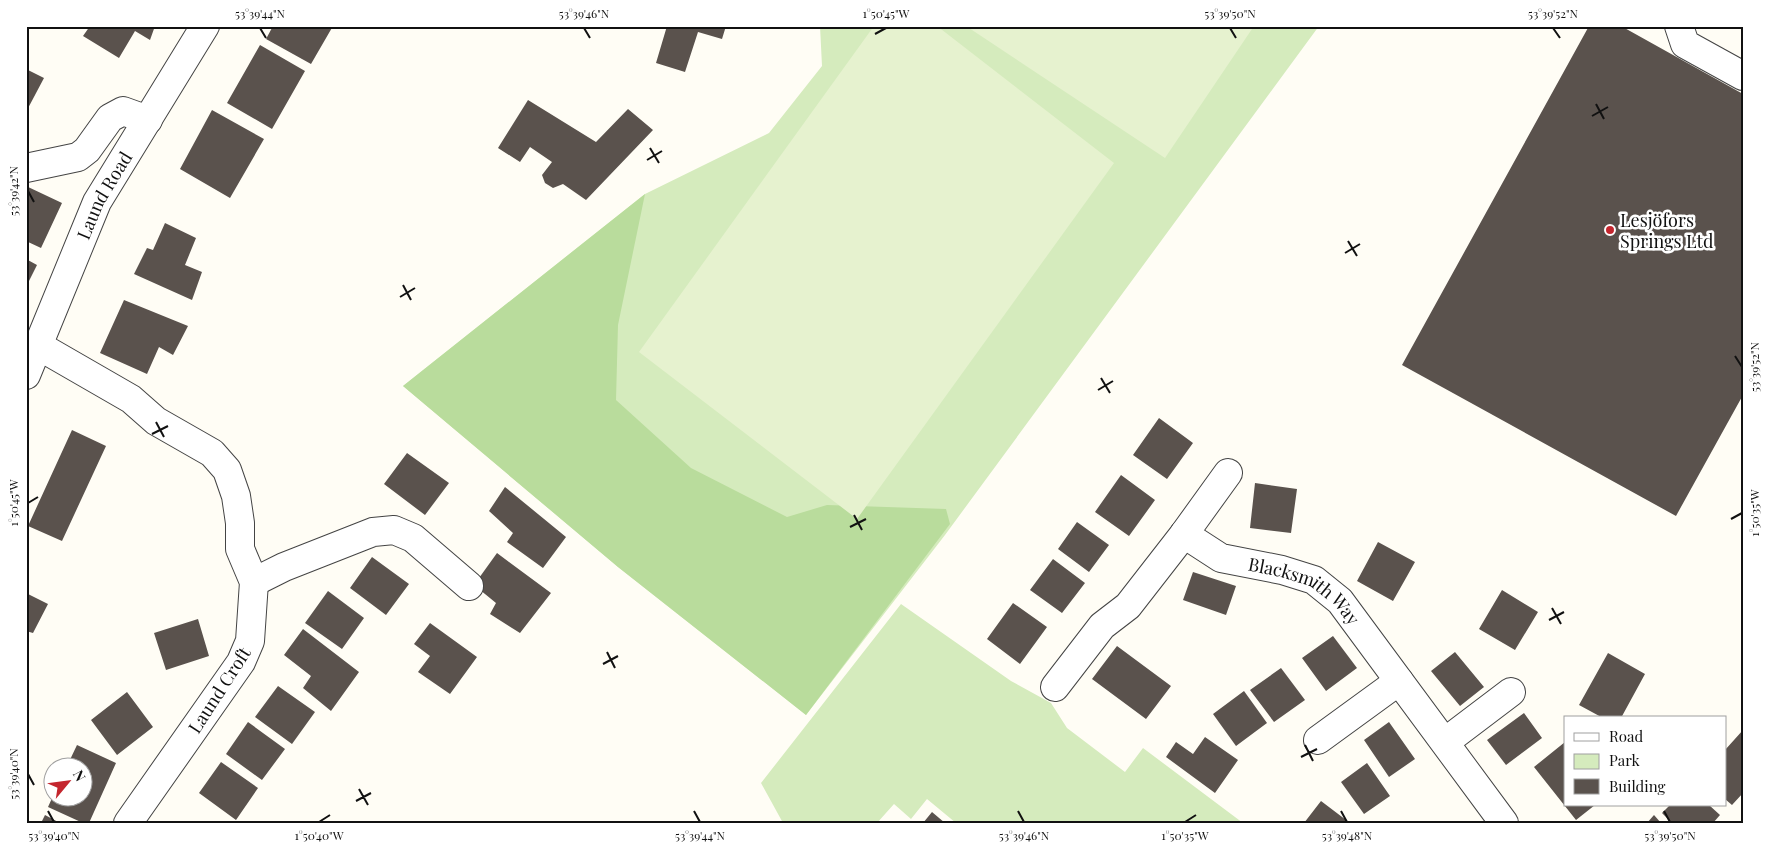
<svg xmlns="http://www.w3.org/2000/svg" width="1769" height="849" font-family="'Playfair Display',serif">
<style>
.green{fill:#d5ebbd}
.forest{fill:#b9dc9c}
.pitch{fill:#e6f2cf}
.building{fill:#5a524d}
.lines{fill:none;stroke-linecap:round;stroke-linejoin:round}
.minor-casing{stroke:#444;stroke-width:30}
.minor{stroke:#fff;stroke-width:28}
.ticks{fill:none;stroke:#111;stroke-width:2}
.poi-dot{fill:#c4262e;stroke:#fff;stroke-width:2}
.labels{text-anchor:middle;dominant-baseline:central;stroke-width:5;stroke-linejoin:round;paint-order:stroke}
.street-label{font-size:18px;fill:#111;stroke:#fff}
.poi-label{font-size:18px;fill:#111;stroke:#fff;text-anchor:start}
.neatline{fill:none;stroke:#111;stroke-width:2}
.ticks-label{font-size:12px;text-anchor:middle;fill:#111}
</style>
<rect width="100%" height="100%" fill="#fffdf5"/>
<path class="green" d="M 820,26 L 1319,26 L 945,535 L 806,715 L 618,567 L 403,386 L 645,194 L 769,133 L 822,66 Z
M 901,604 L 1011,681 L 1051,703 L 1067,728 L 1125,772 L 1143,748 L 1243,823 L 956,823 L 927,799 L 911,819 L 894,804 L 877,823 L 783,823 L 761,783 Z"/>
<path class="forest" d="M 645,194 L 618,325 L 616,400 L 691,468 L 787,517 L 827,505 L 946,509 L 950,524 L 806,715 L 618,567 L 403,386 Z"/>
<path class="pitch" d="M 874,26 L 937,26 L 1114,163 L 857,519 L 639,352 Z
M 966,26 L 1254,26 L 1165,158 Z"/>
<path class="building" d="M 90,26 L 155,26 L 150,40 L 135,31 L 119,58 L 83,36 Z
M 273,26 L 333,26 L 311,64 L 266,39 Z
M 667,26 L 726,26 L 722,39 L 698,32 L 685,72 L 656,63 Z
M 1589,26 L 1621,26 L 1743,94 L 1743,395 L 1676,516 L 1402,365 Z
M 260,45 L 305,71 L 272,129 L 227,103 Z
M 26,69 L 44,78 L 26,112 Z
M 528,100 L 596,142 L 628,109 L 653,130 L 586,200 L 563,184 L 553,188 L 545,183 L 542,175 L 552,162 L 530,147 L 520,162 L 498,148 Z
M 212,110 L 264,139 L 230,198 L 180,169 Z
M 26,186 L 62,203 L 41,248 L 26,241 Z
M 165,223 L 196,238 L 185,265 L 202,272 L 192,300 L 134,274 L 147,248 L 153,250 Z
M 26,259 L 37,265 L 26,287 Z
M 124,300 L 188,326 L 173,355 L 159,347 L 147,374 L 100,353 Z
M 1159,418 L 1193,443 L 1167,479 L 1133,455 Z
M 72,430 L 106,446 L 62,541 L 28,526 Z
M 407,453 L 449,483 L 425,515 L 384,484 Z
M 1121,475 L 1155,500 L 1129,536 L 1095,512 Z
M 1255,483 L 1297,489 L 1291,533 L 1250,528 Z
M 505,487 L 566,537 L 543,568 L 507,542 L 513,533 L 489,511 Z
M 1077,522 L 1109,545 L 1089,572 L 1058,549 Z
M 1378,542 L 1415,562 L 1393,601 L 1357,581 Z
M 497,553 L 551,593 L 520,633 L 490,614 L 496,603 L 474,585 Z
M 372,557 L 409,584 L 386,615 L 350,588 Z
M 1053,559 L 1085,583 L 1062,613 L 1030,590 Z
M 1193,572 L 1236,586 L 1226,615 L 1183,600 Z
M 1502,590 L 1538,612 L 1515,650 L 1479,629 Z
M 328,591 L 364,618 L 342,649 L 305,623 Z
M 26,593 L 48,604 L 33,633 L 26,631 Z
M 1013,603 L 1047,627 L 1020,664 L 987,639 Z
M 198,619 L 209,656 L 166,670 L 154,633 Z
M 430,623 L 477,657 L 450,694 L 418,672 L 430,656 L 414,644 Z
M 303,629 L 359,672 L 331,711 L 303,688 L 311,676 L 284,655 Z
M 1333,636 L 1357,668 L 1326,691 L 1302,658 Z
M 1117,646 L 1171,686 L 1146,719 L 1092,679 Z
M 1455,652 L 1484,687 L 1460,706 L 1431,671 Z
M 1608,653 L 1645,674 L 1621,718 L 1603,718 L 1579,705 Z
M 1281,668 L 1305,700 L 1274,722 L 1250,690 Z
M 278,686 L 315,712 L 292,744 L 255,717 Z
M 1244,691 L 1267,723 L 1236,746 L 1213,714 Z
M 127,692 L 153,727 L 117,755 L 91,720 Z
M 1524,713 L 1542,738 L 1506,765 L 1487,740 Z
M 248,722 L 285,749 L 262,780 L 226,754 Z
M 1389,722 L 1415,759 L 1389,777 L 1364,740 Z
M 1743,730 L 1743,793 L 1732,805 L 1725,799 L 1725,750 Z
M 1205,737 L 1238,760 L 1215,793 L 1166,757 L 1176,742 L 1193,754 Z
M 1565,742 L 1565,805 L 1595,805 L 1576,820 L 1534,767 Z
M 77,745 L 116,763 L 89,823 L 83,823 L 48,807 L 53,796 L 82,796 L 82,766 L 67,766 Z
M 221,762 L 258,788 L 236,820 L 199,793 Z
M 1367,763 L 1390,796 L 1364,814 L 1341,782 Z
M 1321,801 L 1350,823 L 1304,823 Z
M 1670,805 L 1709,805 L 1720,815 L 1713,823 L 1672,823 L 1662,813 Z
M 932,812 L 945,823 L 923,823 Z
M 45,815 L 60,823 L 41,823 Z
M 1654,815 L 1661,823 L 1647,823 Z"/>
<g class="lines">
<defs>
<g id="minor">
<path d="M 1679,26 L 1685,44 L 1743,76"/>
<path d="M 26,168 L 78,157 L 87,150 L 110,118 L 123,111 L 148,120"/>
<path d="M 39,346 L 131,399 L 156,421 L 212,453 L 227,470 L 236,496 L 240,523 L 240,549 L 254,582 L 250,641 L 241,662 L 128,823"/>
<path id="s1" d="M 26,375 L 97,202 L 205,26"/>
<path id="s2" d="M 1184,534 L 1221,558 L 1282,570 L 1314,580 L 1340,601 L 1504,823"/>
<path d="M 254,582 L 284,567 L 373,532 L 394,530 L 413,538 L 469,586"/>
<path d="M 1055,687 L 1102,626 L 1128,606 L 1184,534 L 1228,473"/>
<path d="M 1318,740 L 1399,681"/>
<path d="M 1445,742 L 1511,692"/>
</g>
</defs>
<use href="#minor" class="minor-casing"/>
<use href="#minor" class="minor"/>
</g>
<path class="ticks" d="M 260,28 L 266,38M 584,28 L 590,38M 1230,28 L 1236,38M 1553,28 L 1560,38M 875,34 L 886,28M 1596,104 L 1604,119M 1592,116 L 1608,107M 650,148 L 659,163M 647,160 L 662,151M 28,191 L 34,202M 1348,241 L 1357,256M 1345,253 L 1360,244M 403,285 L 411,300M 400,297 L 415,288M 1735,356 L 1742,367M 1101,378 L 1110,393M 1098,390 L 1113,381M 156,422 L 164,437M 152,434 L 168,426M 28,503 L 38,497M 854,515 L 862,530M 1731,519 L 1742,513M 850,527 L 866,519M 1552,608 L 1561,624M 1549,620 L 1564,612M 607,652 L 615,668M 603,664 L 618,656M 1305,745 L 1313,761M 1301,757 L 1317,749M 28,774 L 34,785M 359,789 L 368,805M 356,801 L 371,793M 48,811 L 54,822M 694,811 L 700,822M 1018,811 L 1024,822M 1341,811 L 1347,822M 1664,811 L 1670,822M 319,822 L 330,815M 1185,822 L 1196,815"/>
<circle class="poi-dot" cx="1610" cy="230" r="5"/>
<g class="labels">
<g class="street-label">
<text stroke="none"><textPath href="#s1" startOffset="196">Laund Road</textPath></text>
<text stroke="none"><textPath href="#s2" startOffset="136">Blacksmith Way</textPath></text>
<text transform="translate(219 690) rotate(-57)">Laund Croft</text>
</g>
<g class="poi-label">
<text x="1620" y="220">Lesjöfors<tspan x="1620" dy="21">Springs Ltd</tspan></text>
</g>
</g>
<rect width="1769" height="849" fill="none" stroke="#ffffff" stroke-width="55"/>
<rect x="1564" y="716" width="162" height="90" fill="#ffffff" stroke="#a0a0a0"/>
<rect x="1574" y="733" width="25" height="8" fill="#ffffff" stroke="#a0a0a0"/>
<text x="1609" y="742" font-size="15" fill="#111111">Road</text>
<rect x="1574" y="754" width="25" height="15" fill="#d5ebbd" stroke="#a0a0a0"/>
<text x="1609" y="766" font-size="15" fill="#111111">Park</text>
<rect x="1574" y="779" width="25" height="15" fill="#5a524d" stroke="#a0a0a0"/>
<text x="1609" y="792" font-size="15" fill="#111111">Building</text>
<g transform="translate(68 782) rotate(61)"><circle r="24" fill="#ffffff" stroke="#a0a0a0"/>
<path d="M0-4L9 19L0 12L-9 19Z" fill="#c4262e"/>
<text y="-8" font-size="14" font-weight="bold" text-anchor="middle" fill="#111111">N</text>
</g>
<rect x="28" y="28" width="1714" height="794" class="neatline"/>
<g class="ticks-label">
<text x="260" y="18">53°39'44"N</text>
<text x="584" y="18">53°39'46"N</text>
<text x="886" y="18">1°50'45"W</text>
<text x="1230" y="18">53°39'50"N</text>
<text x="1553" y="18">53°39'52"N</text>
<text transform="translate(14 191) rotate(-90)" y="4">53°39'42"N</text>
<text transform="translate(1755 367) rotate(-90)" y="4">53°39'52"N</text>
<text transform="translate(14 503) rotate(-90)" y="4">1°50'45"W</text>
<text transform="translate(1755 513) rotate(-90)" y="4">1°50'35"W</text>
<text transform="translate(14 774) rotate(-90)" y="4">53°39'40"N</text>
<text x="54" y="840">53°39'40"N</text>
<text x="319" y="840">1°50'40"W</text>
<text x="700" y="840">53°39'44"N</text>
<text x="1024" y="840">53°39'46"N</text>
<text x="1185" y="840">1°50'35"W</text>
<text x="1347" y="840">53°39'48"N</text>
<text x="1670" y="840">53°39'50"N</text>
</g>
</svg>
